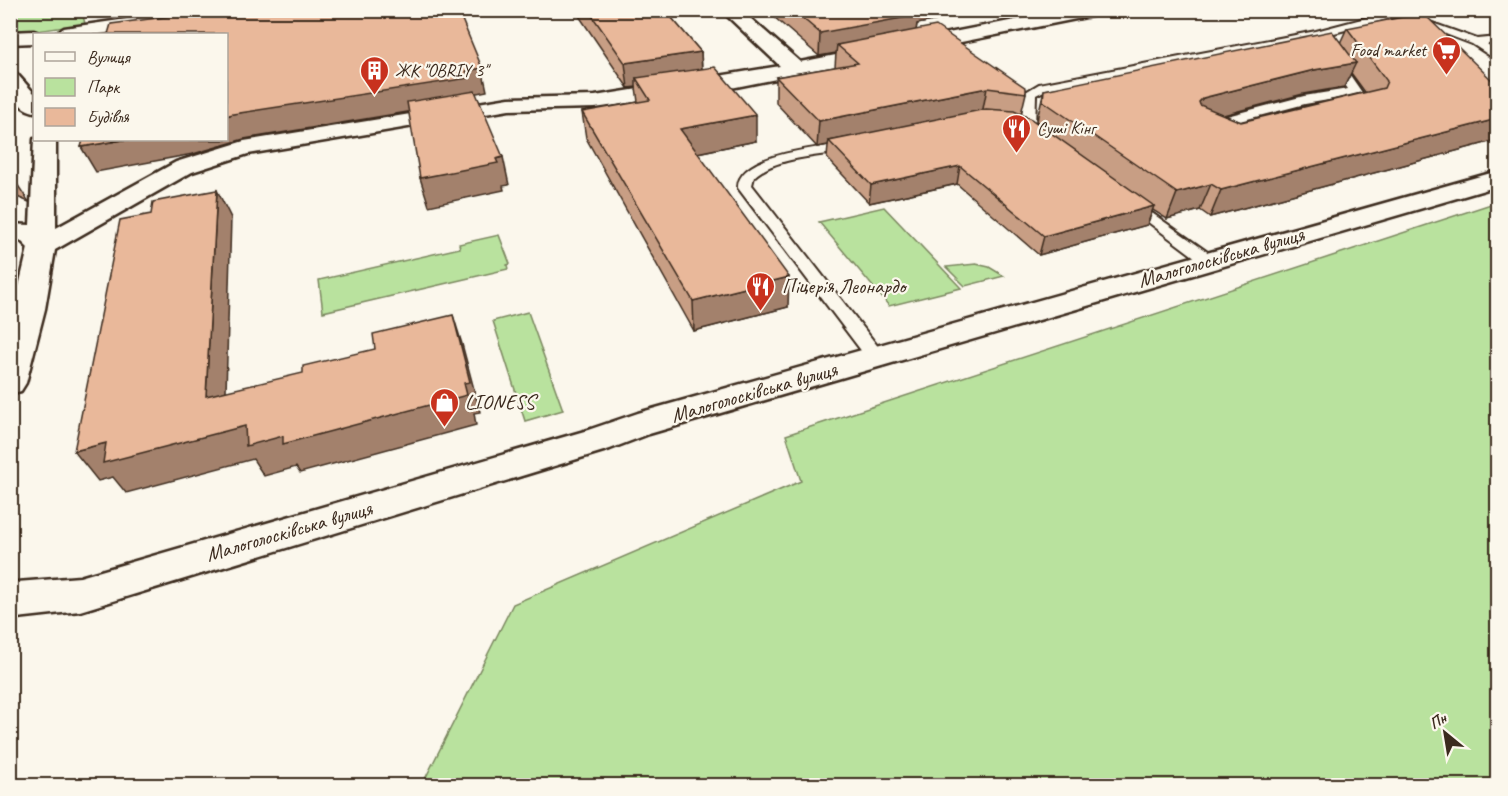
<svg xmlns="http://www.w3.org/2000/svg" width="1508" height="796" font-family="Caveat,sans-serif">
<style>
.green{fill:#b9e29e;stroke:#7a865e;stroke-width:1.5}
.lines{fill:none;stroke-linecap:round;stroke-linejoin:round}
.service-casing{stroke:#3b2a1e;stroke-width:4}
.minor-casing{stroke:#3b2a1e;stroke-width:5}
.service{fill:#fbf7ec;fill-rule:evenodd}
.minor{fill:#fbf7ec;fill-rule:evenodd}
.wall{fill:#c89e84;stroke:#3b2a1e;stroke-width:1.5;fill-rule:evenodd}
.shaded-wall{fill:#a3816c;stroke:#3b2a1e;stroke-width:1.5}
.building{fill:#e9b89a;stroke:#3b2a1e;stroke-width:1.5}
.labels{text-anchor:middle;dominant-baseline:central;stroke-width:4.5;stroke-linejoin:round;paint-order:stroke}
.far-poi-label{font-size:18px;fill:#3b2a1e;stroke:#fbf7ec;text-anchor:start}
.street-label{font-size:21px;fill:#3b2a1e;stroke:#fbf7ec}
.poi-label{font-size:21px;fill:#3b2a1e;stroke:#fbf7ec;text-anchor:start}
</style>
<rect width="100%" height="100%" fill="#fbf7ec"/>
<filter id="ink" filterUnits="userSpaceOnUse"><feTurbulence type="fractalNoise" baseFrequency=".0167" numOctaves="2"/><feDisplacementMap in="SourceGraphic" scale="12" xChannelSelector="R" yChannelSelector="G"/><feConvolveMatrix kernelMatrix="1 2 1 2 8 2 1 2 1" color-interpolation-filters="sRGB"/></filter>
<g filter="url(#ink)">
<path class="green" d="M 11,11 L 82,11 L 85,24 L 11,35 Z
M 1497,202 L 1497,785 L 422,785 L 513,604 L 801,481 L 786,435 Z
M 884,207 L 961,288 L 889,306 L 819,222 Z
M 499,235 L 510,264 L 507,265 L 508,269 L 323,312 L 319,280 L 460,248 L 459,244 Z
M 976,264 L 989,267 L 1004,276 L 965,286 L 946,267 Z
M 528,312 L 563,410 L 525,421 L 493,321 Z"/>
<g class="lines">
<defs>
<path id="service" d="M 1396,10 L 1477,39 L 1498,37 L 1498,43 L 1487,44 L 1498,52 L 1498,61 L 1472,44 L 1398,16 L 1323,36 L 1372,107 L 1357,114 L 1351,110 L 1358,105 L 1352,96 L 1305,104 L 1209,129 L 1202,125 L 1204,122 L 1304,96 L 1348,89 L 1313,38 L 1046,90 L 1036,95 L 1035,128 L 1028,132 L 1021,128 L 1024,93 L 1039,84 L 1316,31 Z
M 855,142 L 860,143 L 860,149 C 830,156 777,155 754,177 L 752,185 L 883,353 L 885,357 L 883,361 L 869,361 L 738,188 C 737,152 828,147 855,142 Z
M 1129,197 L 1216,258 L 1218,261 L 1216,264 L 1204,264 L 1124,204 L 1122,201 Z"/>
<path id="minor" d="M 190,10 L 240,10 L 231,15 L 99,34 L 55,34 L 64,28 Z
M 721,10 L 741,10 L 800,62 L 1066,10 L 1105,10 L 1096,15 L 731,88 L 595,108 L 509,110 L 248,154 L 192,172 L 55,250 L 45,309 L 26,383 L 21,391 L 10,394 L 10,325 L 28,248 L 20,240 L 10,240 L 10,224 L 30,225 L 34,139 L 56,140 L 56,228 L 176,162 L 244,141 L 509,98 L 595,96 L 780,66 Z
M 34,31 L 42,34 L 34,34 L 34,43 L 10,44 L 10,32 Z
M 10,72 L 17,74 L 34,93 L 34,112 C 15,108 10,89 10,72 Z
M 1498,171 L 1498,186 L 649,434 L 610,449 L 80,611 L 17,618 L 10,616 L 10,581 L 17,582 L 80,577 L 588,430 L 638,413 Z"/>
</defs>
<use href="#service" class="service-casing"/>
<use href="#minor" class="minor-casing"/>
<use href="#service" class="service"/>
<use href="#minor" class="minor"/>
</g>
<path class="wall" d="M 575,10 L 665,10 L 701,52 L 702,69 L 756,141 L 697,153 L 788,307 L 694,331 L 586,138 L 582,112 L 638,102 L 636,87 L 628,88 Z
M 766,10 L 990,10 L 917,24 L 916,30 L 1026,93 L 1021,114 L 1037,123 L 1038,115 L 1044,90 L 1340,43 L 1347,28 L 1497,85 L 1497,140 L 1210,217 L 1200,210 L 1167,219 L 1153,210 L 1147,225 L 1039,255 L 957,184 L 869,203 L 827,158 L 828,145 L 817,147 L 776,103 L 776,77 L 835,67 L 836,53 L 819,56 ZM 1351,73 L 1365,92 L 1241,122 L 1224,115 L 1303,94 L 1344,87 Z
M 10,175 L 15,181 L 29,202 L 10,194 Z"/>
<path class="shaded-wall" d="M 902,10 L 990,10 L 917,24 L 915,37 L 837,45 L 836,53 L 819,56 L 820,33 Z
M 701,52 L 702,76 L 636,78 L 636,87 L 628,88 L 625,63 Z
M 1356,63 L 1344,87 L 1303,94 L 1193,123 L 1199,102 L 1203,98 L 1314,70 Z
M 482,68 L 487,91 L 472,94 L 474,101 L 244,139 L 193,154 L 96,172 L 81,147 L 123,140 L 226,140 L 226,116 L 233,114 Z
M 987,88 L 982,114 L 829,141 L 828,145 L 817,147 L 819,121 Z
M 756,115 L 756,141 L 682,156 L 680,129 Z
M 1497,119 L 1497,140 L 1210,217 L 1221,190 Z
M 503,157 L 509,185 L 503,186 L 504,190 L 429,206 L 420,178 Z
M 960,166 L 957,184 L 869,203 L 871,185 Z
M 1211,184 L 1200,210 L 1167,219 L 1177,193 Z
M 217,190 L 231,218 L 225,426 L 206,396 Z
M 1154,206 L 1147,225 L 1039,255 L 1044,236 Z
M 789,277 L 788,307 L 694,331 L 693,301 Z
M 453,315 L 462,344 L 480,412 L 474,413 L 476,425 L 300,473 L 296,467 L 264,476 L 253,459 L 126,493 L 113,477 L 98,481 L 74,451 L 106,443 L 245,426 L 464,383 Z"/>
<path class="building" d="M 218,10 L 458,10 L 482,68 L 466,71 L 469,78 L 233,114 L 226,116 L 226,34 L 108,34 L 111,24 Z
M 588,10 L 665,10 L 701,52 L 625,63 Z
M 793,10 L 912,10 L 918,15 L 820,33 Z
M 1423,13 L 1497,85 L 1497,119 L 1221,190 L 1211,184 L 1177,193 L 1043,101 L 1044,90 L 1332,31 L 1356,63 L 1314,70 L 1203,98 L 1199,102 L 1200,105 L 1241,122 L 1384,88 L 1387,81 L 1347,28 Z
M 936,26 L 1026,88 L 1026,93 L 987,88 L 819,121 L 776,77 L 858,63 L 837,45 Z
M 715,67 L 756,115 L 680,129 L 789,277 L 693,301 L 582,112 L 650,100 L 636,78 Z
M 475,91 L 503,157 L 496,159 L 498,163 L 420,178 L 407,102 Z
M 986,109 L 1014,111 L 1031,119 L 1154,206 L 1044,236 L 960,166 L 871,185 L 829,141 Z
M 83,140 L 123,140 L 81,147 Z
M 217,190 L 206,396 L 303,373 L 303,366 L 375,349 L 373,334 L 453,315 L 470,382 L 464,383 L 467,395 L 283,444 L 283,436 L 246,446 L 245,426 L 103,463 L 106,443 L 74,451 L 120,220 L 151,214 L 153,202 Z"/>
</g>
<defs>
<symbol id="supermarket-pin" viewBox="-11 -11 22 30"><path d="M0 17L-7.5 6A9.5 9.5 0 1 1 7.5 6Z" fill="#c8321e" stroke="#fbf7ec"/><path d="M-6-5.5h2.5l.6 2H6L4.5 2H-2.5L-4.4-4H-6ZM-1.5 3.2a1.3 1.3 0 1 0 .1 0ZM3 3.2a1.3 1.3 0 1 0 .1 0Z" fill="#fff"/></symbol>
<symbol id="building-pin" viewBox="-11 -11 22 30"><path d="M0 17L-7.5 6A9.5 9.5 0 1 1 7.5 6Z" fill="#c8321e" stroke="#fbf7ec"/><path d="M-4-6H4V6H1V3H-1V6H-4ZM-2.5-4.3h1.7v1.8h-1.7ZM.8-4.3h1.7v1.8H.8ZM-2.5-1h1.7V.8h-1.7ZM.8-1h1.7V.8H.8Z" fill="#fff"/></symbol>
<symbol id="restaurant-pin" viewBox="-11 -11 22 30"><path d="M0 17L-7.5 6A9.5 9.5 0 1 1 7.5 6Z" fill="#c8321e" stroke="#fbf7ec"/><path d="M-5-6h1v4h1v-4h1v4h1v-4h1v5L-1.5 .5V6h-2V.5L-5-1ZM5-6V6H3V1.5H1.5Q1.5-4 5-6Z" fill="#fff"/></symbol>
<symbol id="shop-pin" viewBox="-11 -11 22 30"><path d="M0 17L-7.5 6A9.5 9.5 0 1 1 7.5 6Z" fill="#c8321e" stroke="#fbf7ec"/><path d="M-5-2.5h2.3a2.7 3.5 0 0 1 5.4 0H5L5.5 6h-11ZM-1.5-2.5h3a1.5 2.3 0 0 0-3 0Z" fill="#fff"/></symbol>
</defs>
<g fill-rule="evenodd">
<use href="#supermarket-pin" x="1430" y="34" width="33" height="45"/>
<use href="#building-pin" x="358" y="54" width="33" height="45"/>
<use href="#restaurant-pin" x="1000" y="112" width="33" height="45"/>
<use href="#restaurant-pin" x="744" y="270" width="33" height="45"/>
<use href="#shop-pin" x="428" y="386" width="33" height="45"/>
</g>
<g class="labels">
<g class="far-poi-label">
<text x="1426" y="50" text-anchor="end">Food market</text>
<text x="395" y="70">ЖК "OBRIY 3"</text>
<text x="1037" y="128">Суші Кінг</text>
</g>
<g class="street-label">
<text transform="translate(1221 257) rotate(-16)">Малоголосківська вулиця</text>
<text transform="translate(754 392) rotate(-16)">Малоголосківська вулиця</text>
<text transform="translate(289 531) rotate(-16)">Малоголосківська вулиця</text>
</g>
<g class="poi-label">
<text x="782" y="286">Піцерія Леонардо</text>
<text x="465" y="402">LIONESS</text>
</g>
</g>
<rect width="1508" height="796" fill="none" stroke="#fbf7ec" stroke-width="36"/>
<rect x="18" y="18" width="1472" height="760" fill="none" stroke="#3b2a1e" stroke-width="2" filter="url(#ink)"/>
<rect x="33" y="33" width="195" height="108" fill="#fbf7ec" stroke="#aea59a" stroke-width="1.5"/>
<rect x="45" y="52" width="30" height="9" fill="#fbf7ec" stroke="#aea59a" stroke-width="1.5"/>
<text x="87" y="63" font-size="18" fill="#3b2a1e">Вулиця</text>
<rect x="45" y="78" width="30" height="18" fill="#b9e29e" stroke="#aea59a" stroke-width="1.5"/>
<text x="87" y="93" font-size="18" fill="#3b2a1e">Парк</text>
<rect x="45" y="108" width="30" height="18" fill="#e9b89a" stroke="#aea59a" stroke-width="1.5"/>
<text x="87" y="123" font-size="18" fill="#3b2a1e">Будівля</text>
<g transform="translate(1445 733) rotate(330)" stroke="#fbf7ec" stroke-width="4.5" paint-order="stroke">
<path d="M0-4.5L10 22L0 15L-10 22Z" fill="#3b2a1e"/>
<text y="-9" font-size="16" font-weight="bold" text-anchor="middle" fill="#3b2a1e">Пн</text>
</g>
</svg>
